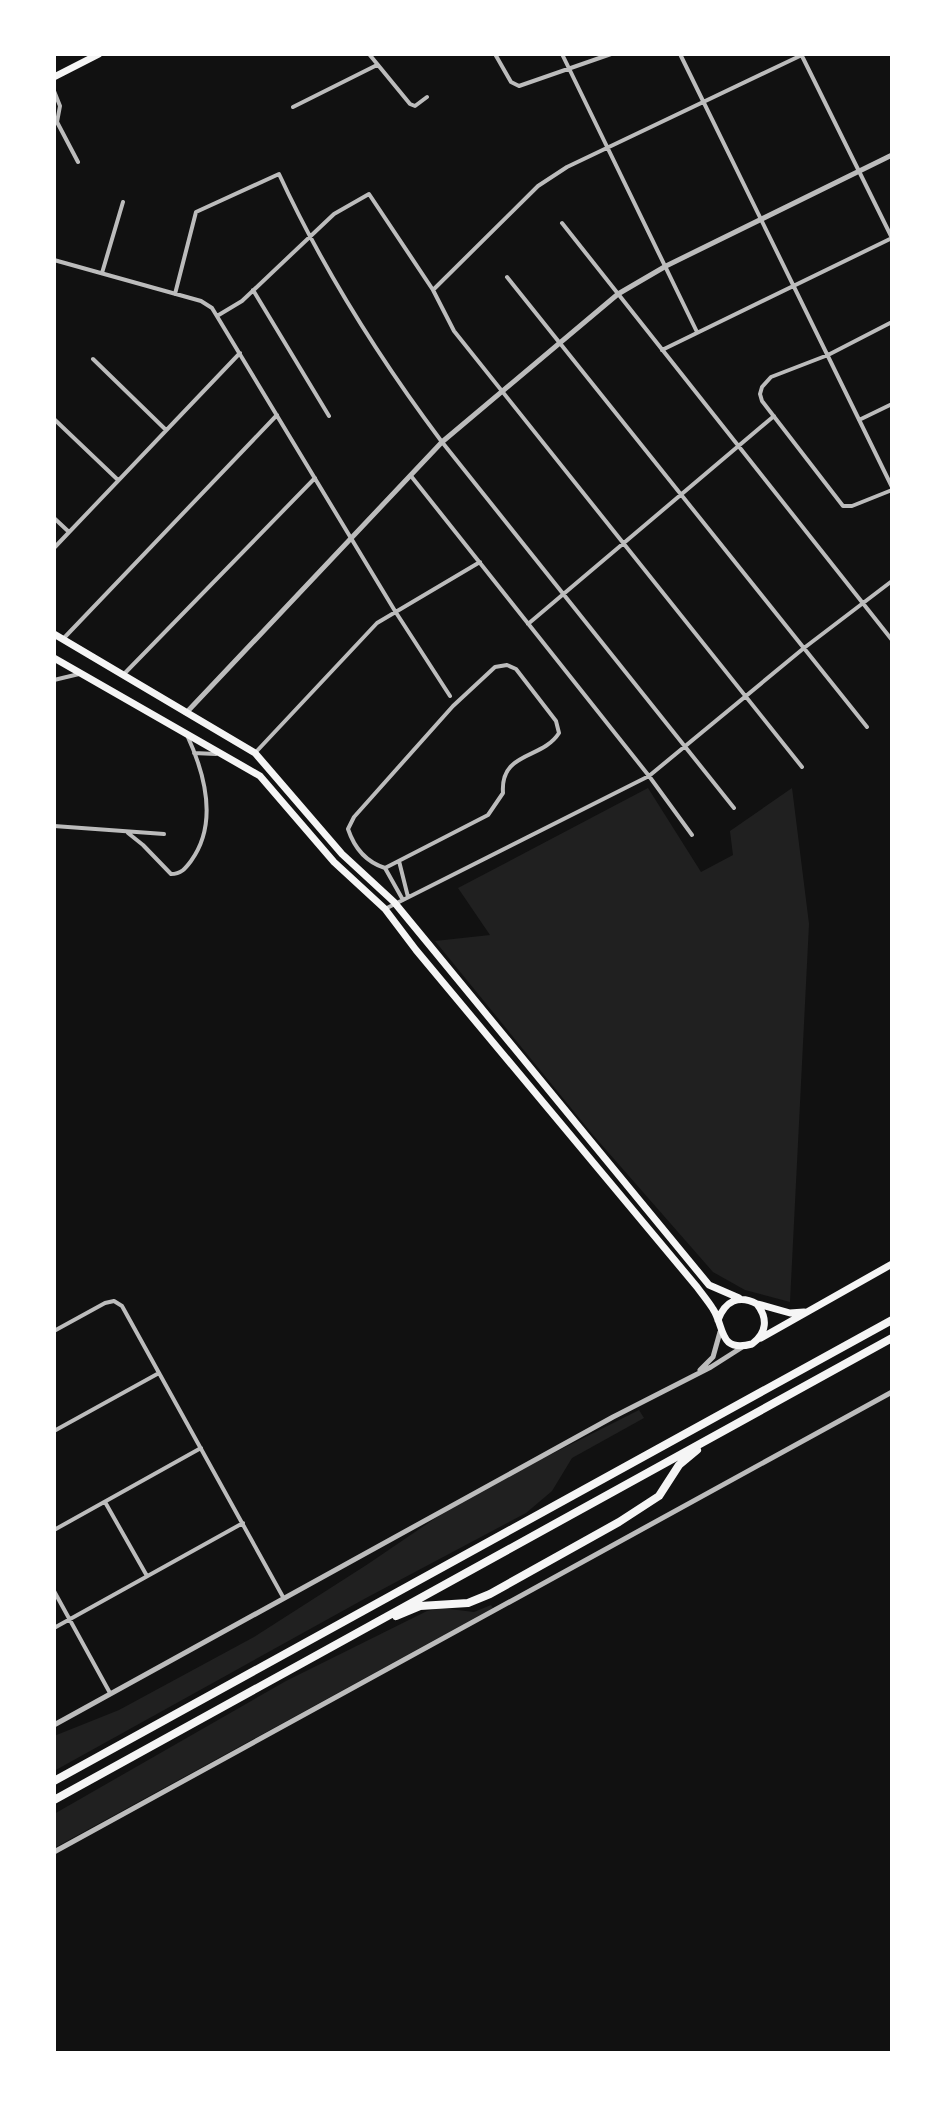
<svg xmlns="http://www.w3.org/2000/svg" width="946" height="2107" font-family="Arial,sans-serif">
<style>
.green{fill:#202020}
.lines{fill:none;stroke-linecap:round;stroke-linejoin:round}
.minor{stroke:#bcbcbc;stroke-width:4}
.tertiary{stroke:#bcbcbc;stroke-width:5}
.primary{stroke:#f5f5f5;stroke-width:7}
.motorway{stroke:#f5f5f5;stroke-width:8}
</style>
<rect width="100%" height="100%" fill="#111"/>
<path class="green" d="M 648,788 L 701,872 L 733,855 L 730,831 L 792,788 L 809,924 L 790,1302 L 745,1290 L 713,1272 L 593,1135 L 435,941 L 490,935 L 458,888 Z
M 639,1410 L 644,1418 L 572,1458 L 552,1491 L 526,1513 L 366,1598 L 54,1771 L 54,1736 L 119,1710 L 254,1637 L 368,1564 L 468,1496 Z
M 491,1605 L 493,1608 L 54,1848 L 54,1814 L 286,1681 L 427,1611 L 441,1608 L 474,1612 Z"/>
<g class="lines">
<path class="minor" d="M 369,54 L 410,104 L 415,106 L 427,97
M 495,54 L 511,82 L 519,86 L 611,54
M 562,54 L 697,332
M 680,54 L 892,487
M 802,56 L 892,238
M 54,91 L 60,106 L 57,122 L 78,162
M 293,107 L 377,65
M 562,223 L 892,640
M 54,260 L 201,301 L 212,308 L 395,611 L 450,696
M 102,273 L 123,202
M 507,277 L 867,727
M 253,290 L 329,416
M 433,290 L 538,186 L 567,167 L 804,54
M 175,294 L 196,212 L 279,174 C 323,269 379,358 442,442 L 734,808
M 217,316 L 242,301 L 334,214 L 369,194 L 433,290 L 454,331 L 802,767
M 892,322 L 828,355 L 771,377 L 762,387 L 760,394 L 762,401 L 843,506 L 852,506 L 892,490
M 662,350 L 892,238
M 93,359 L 166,430
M 54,419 L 118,480
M 859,420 L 892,404
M 411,476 L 649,776 L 692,835
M 54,518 L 69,532
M 54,548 L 240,353
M 528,624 L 774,416
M 63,639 L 277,415
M 507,665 L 516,669 L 556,721 L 559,733 C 542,760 500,751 503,793 L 488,815 L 385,868 C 366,862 354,847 348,829 L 354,817 L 453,706 L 495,667 Z
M 124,674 L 315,478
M 54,680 L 79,674
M 194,753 L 216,754
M 255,753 L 377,623 L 480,562
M 54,826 L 164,834
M 128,833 L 143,845 L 171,874 C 181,874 185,869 191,861 C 218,824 205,774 187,735
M 399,861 L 408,897
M 385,868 L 403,900
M 385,909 L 649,776 L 804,648 L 892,581
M 54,1331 L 105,1303 L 114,1301 L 122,1306 L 283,1597
M 54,1431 L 159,1373
M 105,1502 L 147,1576
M 54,1530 L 201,1448
M 54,1591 L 110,1693
M 54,1628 L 243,1523"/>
<path class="tertiary" d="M 186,713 L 442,442 L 618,294 L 666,266 L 892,155
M 700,1370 L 713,1357 L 720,1332
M 54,1725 L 613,1417 L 711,1367 L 744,1346
M 54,1852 L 892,1392"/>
<path class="primary" d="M 54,77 L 99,54
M 54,634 L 255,753 L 342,854 L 394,902 L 709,1285 L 739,1298
M 54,658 L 260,776 L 334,862 L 385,909 L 416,950 L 697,1287 C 702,1294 708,1301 713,1309 C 725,1327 718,1353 752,1344 C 767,1333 768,1318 757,1304 C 739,1294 725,1301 718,1320
M 758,1304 L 790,1313 L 804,1312
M 761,1338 L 892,1264"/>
<path class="motorway" d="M 396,1616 L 420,1606 L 468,1603 L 490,1594 L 619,1522 L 659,1496 L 679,1465 L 697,1450
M 54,1781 L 892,1320
M 54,1800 L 892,1338"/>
</g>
<rect width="946" height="2107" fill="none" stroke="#ffffff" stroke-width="112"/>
</svg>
